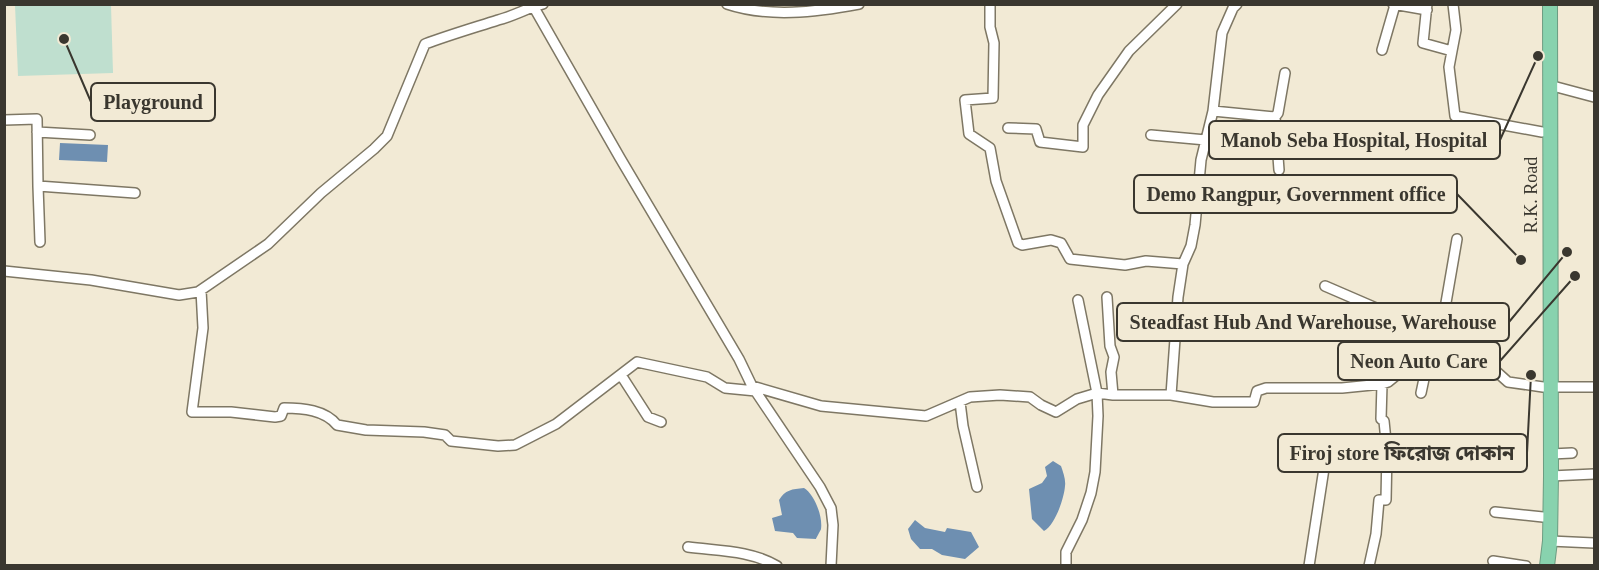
<svg xmlns="http://www.w3.org/2000/svg" width="1599" height="570" font-family="'Times New Roman','Noto Sans Bengali',serif">
<style>
.green{fill:#bfdfcf}
.water{fill:#6e8fb1}
.lines{fill:none;stroke-linecap:round;stroke-linejoin:round}
.minor-casing{stroke:#7e7764;stroke-width:12}
.highway-casing{stroke:#6d9c82;stroke-width:16}
.minor{stroke:#fff;stroke-width:9}
.highway{stroke:#88d2ae;stroke-width:14}
.labels{text-anchor:middle;dominant-baseline:central;stroke-width:4.5;stroke-linejoin:round;paint-order:stroke}
.street-label{font-size:18px;fill:#3a372f;stroke:#f2ead5}
.leader{fill:none;stroke:#3a372f;stroke-width:2}
.callout-dot{fill:#3a372f;stroke:#f2ead5;stroke-width:2}
.callout{fill:#f2ead5;stroke:#3a372f;stroke-width:2}
.callout-label{font-size:20px;text-anchor:middle;font-weight:bold;fill:#3a372f}
</style>
<rect width="100%" height="100%" fill="#f2ead5"/>
<path class="green" d="M 15,5 L 111,5 L 113,73 L 18,76 Z"/>
<path class="water" d="M 60,143 L 108,145 L 107,162 L 59,160 Z
M 1053,461 L 1061,466 C 1063,472 1066,480 1065,486 C 1064,499 1055,525 1044,531 L 1032,519 L 1029,489 L 1042,483 L 1047,476 L 1045,467 Z
M 804,488 C 814,494 823,516 821,529 C 821,530 816,538 816,539 L 797,538 L 793,533 L 775,531 L 772,518 L 782,515 L 779,500 C 785,490 792,489 804,488 Z
M 915,520 L 925,528 L 945,532 L 947,528 L 971,532 L 979,547 L 965,559 L 942,555 L 932,549 L 920,549 L 911,539 L 908,529 Z"/>
<g class="lines">
<defs>
<path id="minor" d="M 532,4 L 620,158 L 739,359 L 752,386 L 820,487 L 831,508 L 833,525 L 831,566
M 727,4 C 769,18 816,12 859,4
M 990,4 L 990,27 L 994,43 L 993,98 L 965,100 L 969,134 L 990,148 L 996,181 L 1018,243 L 1022,245 L 1051,240 L 1061,243 L 1070,259 L 1125,265 L 1146,261 L 1183,264
M 1393,4 L 1427,10
M 1427,4 L 1423,43 L 1452,51 L 1449,67 L 1455,116 L 1542,132
M 1382,50 L 1395,5
M 1452,51 L 1456,30 L 1453,4
M 1549,85 L 1594,97
M 1213,111 L 1275,117 L 1279,170
M 1275,117 L 1278,113 L 1285,73
M 4,120 L 37,119 L 38,186 L 135,193
M 1008,128 L 1036,129 L 1040,142 L 1083,147 L 1083,125 L 1098,95 L 1129,51 L 1177,4
M 37,132 L 90,135
M 1151,135 L 1206,140
M 38,186 L 40,242
M 4,271 L 91,280 L 179,295 L 198,292 L 268,244 L 321,193 L 374,149 L 387,136 L 425,44 C 449,35 473,28 498,20 C 514,16 527,8 543,4
M 1325,286 L 1413,324 L 1437,344 L 1443,320 L 1457,239
M 201,290 L 203,328 L 192,412 L 231,412 L 275,417 L 281,416 L 284,408 C 303,408 325,410 337,425 L 366,430 L 424,432 L 445,435 L 451,441 L 498,446 L 515,445 L 556,424 L 637,362 L 707,377 L 725,388 L 756,391
M 1107,297 L 1110,346 L 1114,357 L 1111,372 L 1113,395
M 621,375 L 648,417 L 661,422
M 752,386 L 821,406 L 926,416 L 970,397 L 1000,395 L 1030,397 L 1041,405 L 1056,412 L 1077,399 L 1097,393 L 1113,395 L 1171,395 L 1213,402 L 1254,402 L 1257,391 L 1266,388 L 1342,388 L 1382,384 L 1388,382 L 1409,365 L 1428,360 L 1437,344 L 1457,348 L 1488,364 L 1508,382 L 1543,387 L 1594,387
M 1421,393 L 1428,360
M 1171,395 L 1178,297 L 1183,264 L 1191,246 L 1195,225 L 1201,160 L 1213,111 L 1222,33 L 1233,8 L 1237,4
M 960,402 L 963,426 L 977,487
M 1551,454 L 1572,453
M 1551,476 L 1594,474
M 1495,512 L 1543,517
M 1550,541 L 1594,543
M 688,547 C 718,551 750,550 777,566
M 1493,561 L 1526,566
M 1066,566 L 1066,552 L 1082,520 L 1091,493 L 1095,472 L 1098,416 L 1097,393 L 1078,300
M 1309,566 L 1325,462
M 1369,566 L 1376,534 L 1379,500 L 1386,500 L 1387,451 L 1384,421 L 1381,419 L 1382,384"/>
<path id="highway" d="M 1547,566 L 1550,541 L 1551,476 L 1550,4"/>
</defs>
<use href="#minor" class="minor-casing"/>
<use href="#highway" class="highway-casing"/>
<use href="#minor" class="minor"/>
<use href="#highway" class="highway"/>
</g>
<g class="labels">
<g class="street-label">
<text transform="translate(1531 195) rotate(-90)">R.K. Road</text>
</g>
</g>
<path class="leader" d="M64 39L91 102M1538 56L1500 140M1521 260L1457 194M1567 252L1509 322M1575 276L1500 361M1531 375L1527 453"/>
<g class="callout-dot">
<circle cx="64" cy="39" r="6"/>
<circle cx="1538" cy="56" r="6"/>
<circle cx="1521" cy="260" r="6"/>
<circle cx="1567" cy="252" r="6"/>
<circle cx="1575" cy="276" r="6"/>
<circle cx="1531" cy="375" r="6"/>
</g>
<g class="callout">
<rect x="91" y="83" width="124" height="38" rx="6"/>
<rect x="1209" y="121" width="291" height="38" rx="6"/>
<rect x="1134" y="175" width="323" height="38" rx="6"/>
<rect x="1117" y="303" width="392" height="38" rx="6"/>
<rect x="1338" y="342" width="162" height="38" rx="6"/>
<rect x="1278" y="434" width="249" height="38" rx="6"/>
</g>
<g class="callout-label">
<text x="153" y="109">Playground</text>
<text x="1354" y="147">Manob Seba Hospital, Hospital</text>
<text x="1296" y="201">Demo Rangpur, Government office</text>
<text x="1313" y="329">Steadfast Hub And Warehouse, Warehouse</text>
<text x="1419" y="368">Neon Auto Care</text>
<text x="1402" y="460">Firoj store ফিরোজ দোকান</text>
</g>
<rect width="1599" height="570" fill="none" stroke="#3a372f" stroke-width="12"/>
</svg>
